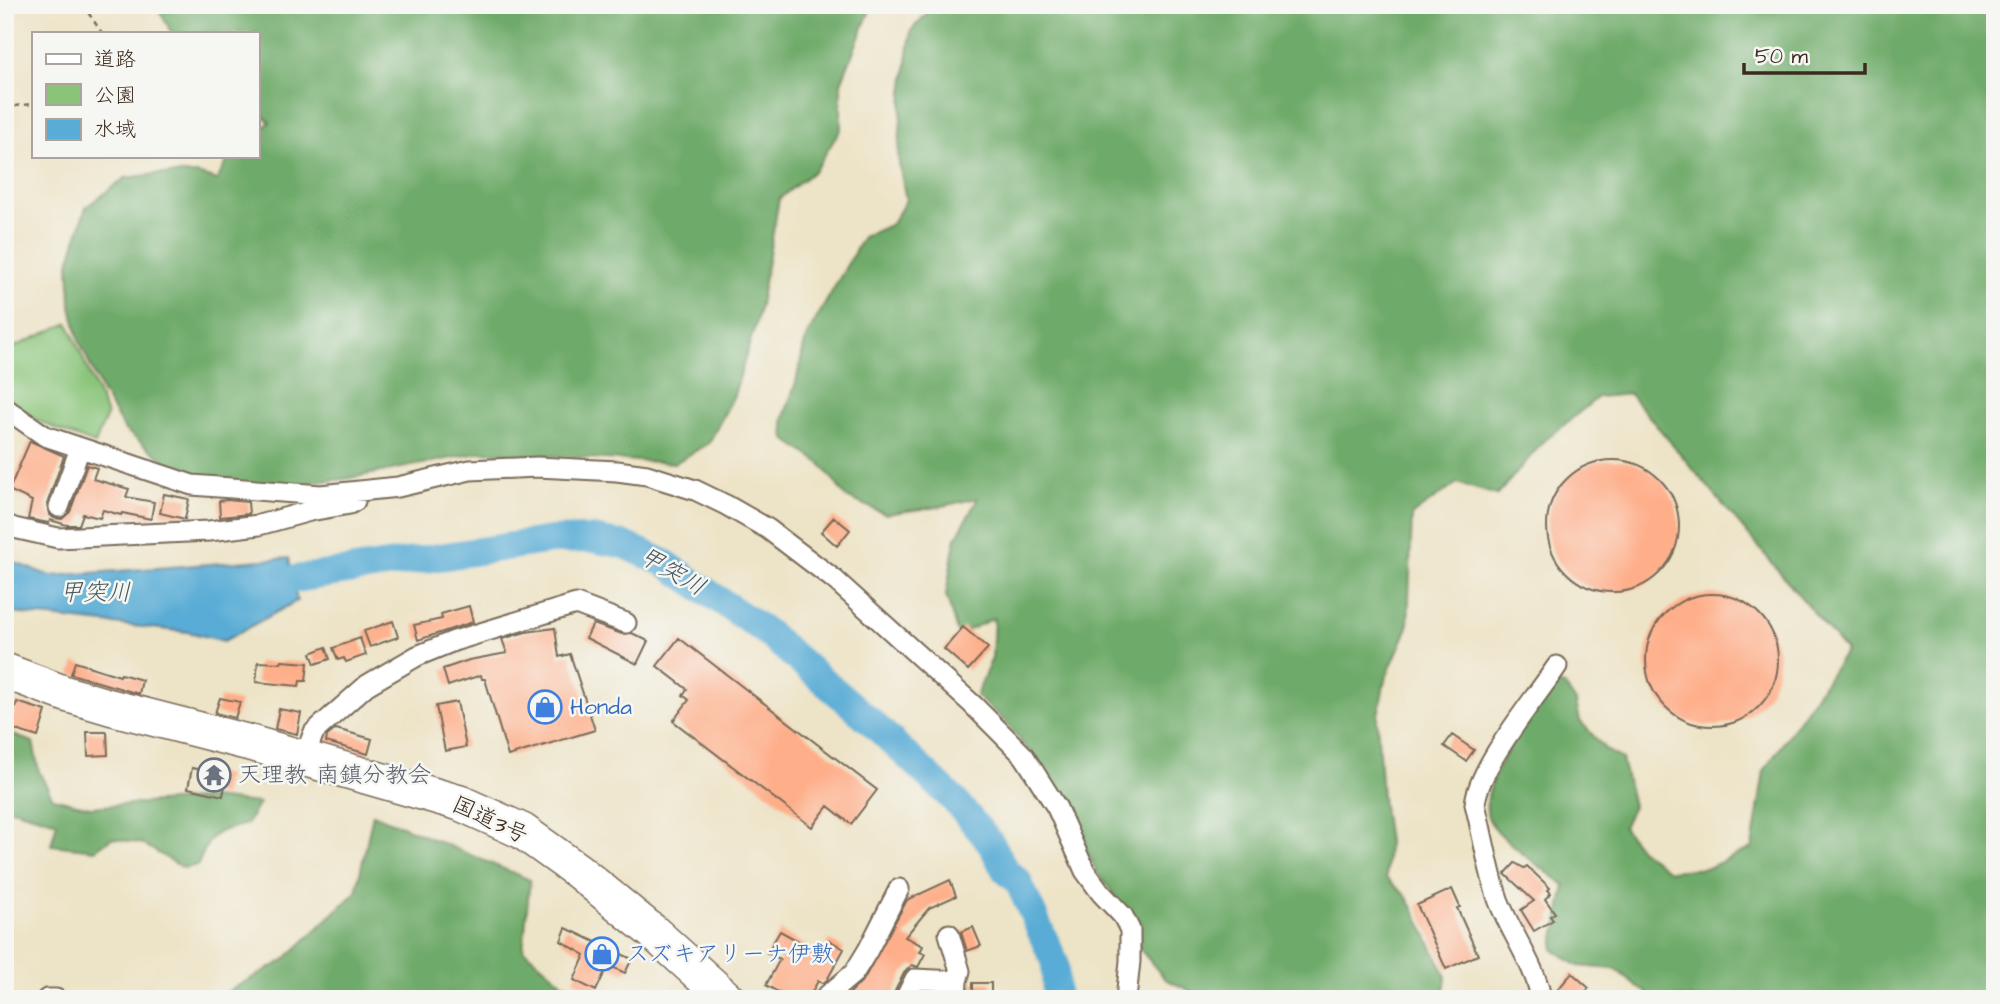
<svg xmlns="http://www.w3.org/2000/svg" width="2000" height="1004" font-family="'Architects Daughter','Klee One',sans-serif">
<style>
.green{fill:#89c479;stroke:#62774c;stroke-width:2}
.forest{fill:#6eaa69;stroke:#546a44;stroke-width:2}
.water{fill:#59acd5;stroke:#4a6b7a;stroke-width:2}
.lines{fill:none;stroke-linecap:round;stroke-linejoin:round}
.river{stroke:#59acd5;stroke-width:28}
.building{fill:#feae89}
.street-casing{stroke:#796b59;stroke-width:23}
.highway-casing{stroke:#796b59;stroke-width:38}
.path{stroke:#796b59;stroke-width:2.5;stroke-dasharray:5 5;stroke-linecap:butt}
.street{stroke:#fff;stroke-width:19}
.highway{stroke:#fff;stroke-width:35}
.labels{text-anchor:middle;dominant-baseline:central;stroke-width:5;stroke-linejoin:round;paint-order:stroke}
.shop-label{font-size:23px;fill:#366cbe;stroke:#f6f6f2;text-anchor:start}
.worship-label{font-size:23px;fill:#5b616d;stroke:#f6f6f2;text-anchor:start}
.street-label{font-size:23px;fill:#3b2a1e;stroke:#f6f6f2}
.water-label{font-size:24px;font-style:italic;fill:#46585e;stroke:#f6f6f2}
</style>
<rect width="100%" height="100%" fill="#f6f6f2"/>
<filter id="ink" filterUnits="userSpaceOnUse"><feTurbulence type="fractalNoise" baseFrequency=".0143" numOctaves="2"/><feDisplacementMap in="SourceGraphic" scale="14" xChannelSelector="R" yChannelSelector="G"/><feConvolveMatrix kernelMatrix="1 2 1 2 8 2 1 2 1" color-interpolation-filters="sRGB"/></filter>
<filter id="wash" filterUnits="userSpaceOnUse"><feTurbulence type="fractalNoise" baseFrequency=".00686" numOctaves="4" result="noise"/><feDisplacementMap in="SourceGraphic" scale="28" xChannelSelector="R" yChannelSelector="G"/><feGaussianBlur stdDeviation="1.57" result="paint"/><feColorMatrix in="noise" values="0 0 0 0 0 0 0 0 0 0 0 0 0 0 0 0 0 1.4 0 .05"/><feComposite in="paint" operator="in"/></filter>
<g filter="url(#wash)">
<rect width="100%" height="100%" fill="#ede3c6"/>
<path class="green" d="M 68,323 L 107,415 L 95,444 C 62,431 28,422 5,394 L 5,351 Z"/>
<path class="forest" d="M 156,5 L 872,5 L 841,83 L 841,129 L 815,170 L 779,199 L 758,316 L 734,395 L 709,443 L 675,463 L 483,452 L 345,479 L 274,486 L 210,489 L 178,471 L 125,430 L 102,392 L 79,340 L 71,307 L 69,263 L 86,207 L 125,178 L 157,174 L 197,174 L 217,180 L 230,156 L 257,156 L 257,132 L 270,122 L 257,111 L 257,33 L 172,33 Z
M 934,5 L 1995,5 L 1995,999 L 1694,999 L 1691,997 L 1654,999 L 1615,969 L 1578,966 L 1553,949 L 1565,885 C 1548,873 1493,835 1488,817 C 1477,783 1533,713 1552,683 L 1565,686 L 1576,702 L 1580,721 L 1606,750 L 1622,759 L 1633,806 L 1623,827 L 1640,849 L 1669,871 L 1708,868 L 1752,848 L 1764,771 L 1846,651 L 1630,394 L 1598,397 L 1543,442 L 1497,495 L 1457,483 L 1412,515 L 1408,627 L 1385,680 L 1377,720 L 1382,798 L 1388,842 L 1386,878 L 1406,896 L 1417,915 L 1446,977 L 1444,992 L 1417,999 L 1207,999 L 1165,979 L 1139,948 L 1140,934 L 1128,912 L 1097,873 L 1077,827 L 1047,775 L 1005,721 L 976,696 L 992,658 L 994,618 L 958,635 L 946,595 L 955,540 L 978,498 L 938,507 L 885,514 L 846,497 L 821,464 L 785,439 L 783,420 L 796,382 L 806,337 L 863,237 L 892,224 L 906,200 L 898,158 L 903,93 L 911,31 Z
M 5,732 L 33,742 L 39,772 L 53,798 L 90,807 L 212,798 L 259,803 L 247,824 C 213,833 211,831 198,865 L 183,868 L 143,844 L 112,838 L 95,850 L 51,845 L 57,822 L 5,807 Z
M 373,814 L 530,880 L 523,949 L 564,984 L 644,999 L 214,999 L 283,961 L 356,892 Z"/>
<path class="water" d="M 289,558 L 297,601 L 224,641 L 188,632 L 13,613 L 5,610 L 5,559 L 51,576 Z"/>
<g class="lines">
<path class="river" d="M 255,585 L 551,540 L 592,539 L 625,545 L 665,563 L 766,632 L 868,719 L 954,800 L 990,842 L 1005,870 L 1018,881 L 1055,963 L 1056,999"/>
</g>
<g id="blocks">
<path class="building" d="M 30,441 L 64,456 L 47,504 L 49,514 L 54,518 L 62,519 L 70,512 L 87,465 L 97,468 L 93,479 L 129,489 L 126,497 L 154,502 L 151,519 L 122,513 L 121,515 L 103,510 L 100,518 L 83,514 L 79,525 L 67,525 L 50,520 L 49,523 L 28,519 L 32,501 L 9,490 Z
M1547 526a66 66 0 1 1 132 0a66 66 0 1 1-132 0Z
M 164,494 L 189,499 L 185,519 L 160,513 Z
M 227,500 L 248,502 L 249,514 L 220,517 L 219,501 Z
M 834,517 L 850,530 L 837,546 L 821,532 Z
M1646 660a66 66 0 1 1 132 0a66 66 0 1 1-132 0Z
M 469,606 L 473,622 L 418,640 L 414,625 L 442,619 L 441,614 Z
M 393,621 L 398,637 L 370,647 L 364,631 Z
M 593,624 L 622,634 L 632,633 L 648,641 L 637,664 L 586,638 Z
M 963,627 L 988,648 L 968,670 L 944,649 Z
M 555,628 L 559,657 L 570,654 L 595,730 L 508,756 L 485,679 L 482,679 L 481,675 L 448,686 L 443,669 L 469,660 L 507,653 L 502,639 L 526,632 Z
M 360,638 L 366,655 L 346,662 L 344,658 L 338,660 L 333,648 Z
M 679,638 L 877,790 L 851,824 L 828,806 L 812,827 L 673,721 L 689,700 L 683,695 L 687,689 L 657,666 Z
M 326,647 L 330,659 L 315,664 L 311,653 Z
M 282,661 L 308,663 L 306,681 L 300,681 L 299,686 L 256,682 L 258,662 L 281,663 Z
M 75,662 L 120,676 L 121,674 L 142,680 L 139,694 L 71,674 Z
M 220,698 L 240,702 L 235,718 L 215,713 Z
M 17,702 L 46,711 L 38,737 L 9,728 Z
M 457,702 L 466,747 L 445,751 L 436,706 Z
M 279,709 L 301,713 L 297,734 L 275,729 Z
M 336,729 L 372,739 L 368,754 L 326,742 L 327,736 Z
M 87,732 L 107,732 L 108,755 L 88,756 Z
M 1452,735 L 1474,750 L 1466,761 L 1444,746 Z
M 192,768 L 227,775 L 223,796 L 188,788 Z
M 1515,863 L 1524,868 L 1527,866 L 1550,888 L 1548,890 L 1551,893 L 1545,899 L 1555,913 L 1550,916 L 1553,920 L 1534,931 L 1521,910 L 1534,901 L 1505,874 Z
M 950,880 L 956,896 L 929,908 L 905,937 L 923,946 L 920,952 L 925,954 L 918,967 L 912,965 L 904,973 L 891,999 L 844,999 L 864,979 L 907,900 Z
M 1452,889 L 1460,907 L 1457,908 L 1478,955 L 1446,969 L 1417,905 Z
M 973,927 L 981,946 L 967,951 L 961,932 Z
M 566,928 L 632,959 L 625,973 L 608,965 L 596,991 L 574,980 L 585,955 L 561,941 Z
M 780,931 L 822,954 L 829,940 L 844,949 L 827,980 L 823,983 L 818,981 L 808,999 L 791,999 L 766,985 L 780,959 L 767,953 Z
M 1572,973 L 1589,988 L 1579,999 L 1553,999 L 1553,995 Z
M 973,983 L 991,983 L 991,998 L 973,998 Z"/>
</g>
</g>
<g filter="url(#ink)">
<use href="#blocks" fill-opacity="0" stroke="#796b59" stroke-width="2"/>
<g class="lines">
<defs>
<path id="street" d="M 5,408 L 45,436 L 192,485 L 321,495 L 398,487 L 470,470 L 537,467 L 617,471 L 647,475 L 695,490 L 726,505 L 768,529 L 835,580 L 972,704 L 1024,756 L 1057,808 L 1085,871 L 1101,893 L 1123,916 L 1130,930 L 1130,961 L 1126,999
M 59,507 L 80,448
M 5,524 L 14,528 L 58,538 L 209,531 L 259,525 L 310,511 L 350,504 L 355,501
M 304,758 L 314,732 L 367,685 L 417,656 L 454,641 L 576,604 L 626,623
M 949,934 L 960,971 L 957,981
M 47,999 L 56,999
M 823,999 L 854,973 L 868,950 L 899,889
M 905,999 L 915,979 L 957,981 L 956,999
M 1541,999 C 1537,968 1509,930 1498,899 C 1488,869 1483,836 1475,804 C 1478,767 1534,700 1557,666"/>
<path id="highway" d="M 5,671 L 66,694 L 110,707 L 254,744 L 460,803 L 522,831 L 578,871 L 653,932 L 727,999"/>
</defs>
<use href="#street" class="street-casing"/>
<use href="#highway" class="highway-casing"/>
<path class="path" d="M 83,5 L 102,33
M 5,107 L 33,104"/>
<use href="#street" class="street"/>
<use href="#highway" class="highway"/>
</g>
</g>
<defs>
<symbol id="shop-ring" viewBox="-11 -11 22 22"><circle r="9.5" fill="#f6f6f2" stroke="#3f7fe0" stroke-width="1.5"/><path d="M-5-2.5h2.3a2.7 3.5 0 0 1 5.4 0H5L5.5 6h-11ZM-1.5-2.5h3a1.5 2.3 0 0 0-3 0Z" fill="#3f7fe0"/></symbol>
<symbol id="temple-ring" viewBox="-11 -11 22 22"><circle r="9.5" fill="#f6f6f2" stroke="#6b7280" stroke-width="1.5"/><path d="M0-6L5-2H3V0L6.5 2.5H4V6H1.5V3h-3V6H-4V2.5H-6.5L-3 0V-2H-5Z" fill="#6b7280"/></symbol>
</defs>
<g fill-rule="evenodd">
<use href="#shop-ring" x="526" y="688" width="38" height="38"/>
<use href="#temple-ring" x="195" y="756" width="38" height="38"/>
<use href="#shop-ring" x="583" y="935" width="38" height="38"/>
</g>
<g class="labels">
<g class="shop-label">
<text x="570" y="707">Honda</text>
<text x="626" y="954">スズキアリーナ伊敷</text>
</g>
<g class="worship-label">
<text x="238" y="775">天理教 南鎮分教会</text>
</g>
<g class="street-label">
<text transform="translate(490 820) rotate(25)">国道3号</text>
</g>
<g class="water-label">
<text transform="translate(672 572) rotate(30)">甲突川</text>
<text x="95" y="593">甲突川</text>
</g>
</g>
<rect width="2000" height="1004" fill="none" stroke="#f6f6f2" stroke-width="28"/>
<rect x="32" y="32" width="228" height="126" fill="#f6f6f2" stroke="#aba49d" stroke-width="2"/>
<rect x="46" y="54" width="35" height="10" fill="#ffffff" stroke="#aba49d" stroke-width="2"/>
<text x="94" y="66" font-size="21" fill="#3b2a1e">道路</text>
<rect x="46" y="84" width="35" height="21" fill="#89c479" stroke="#aba49d" stroke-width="2"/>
<text x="94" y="102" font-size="21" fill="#3b2a1e">公園</text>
<rect x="46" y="119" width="35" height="21" fill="#59acd5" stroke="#aba49d" stroke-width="2"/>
<text x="94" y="136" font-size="21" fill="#3b2a1e">水域</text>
<path d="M1744 63v10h121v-10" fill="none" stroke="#3b2a1e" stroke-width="3.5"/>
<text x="1755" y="63" font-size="21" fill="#3b2a1e" stroke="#f6f6f2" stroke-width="5" paint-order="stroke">50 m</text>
</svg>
